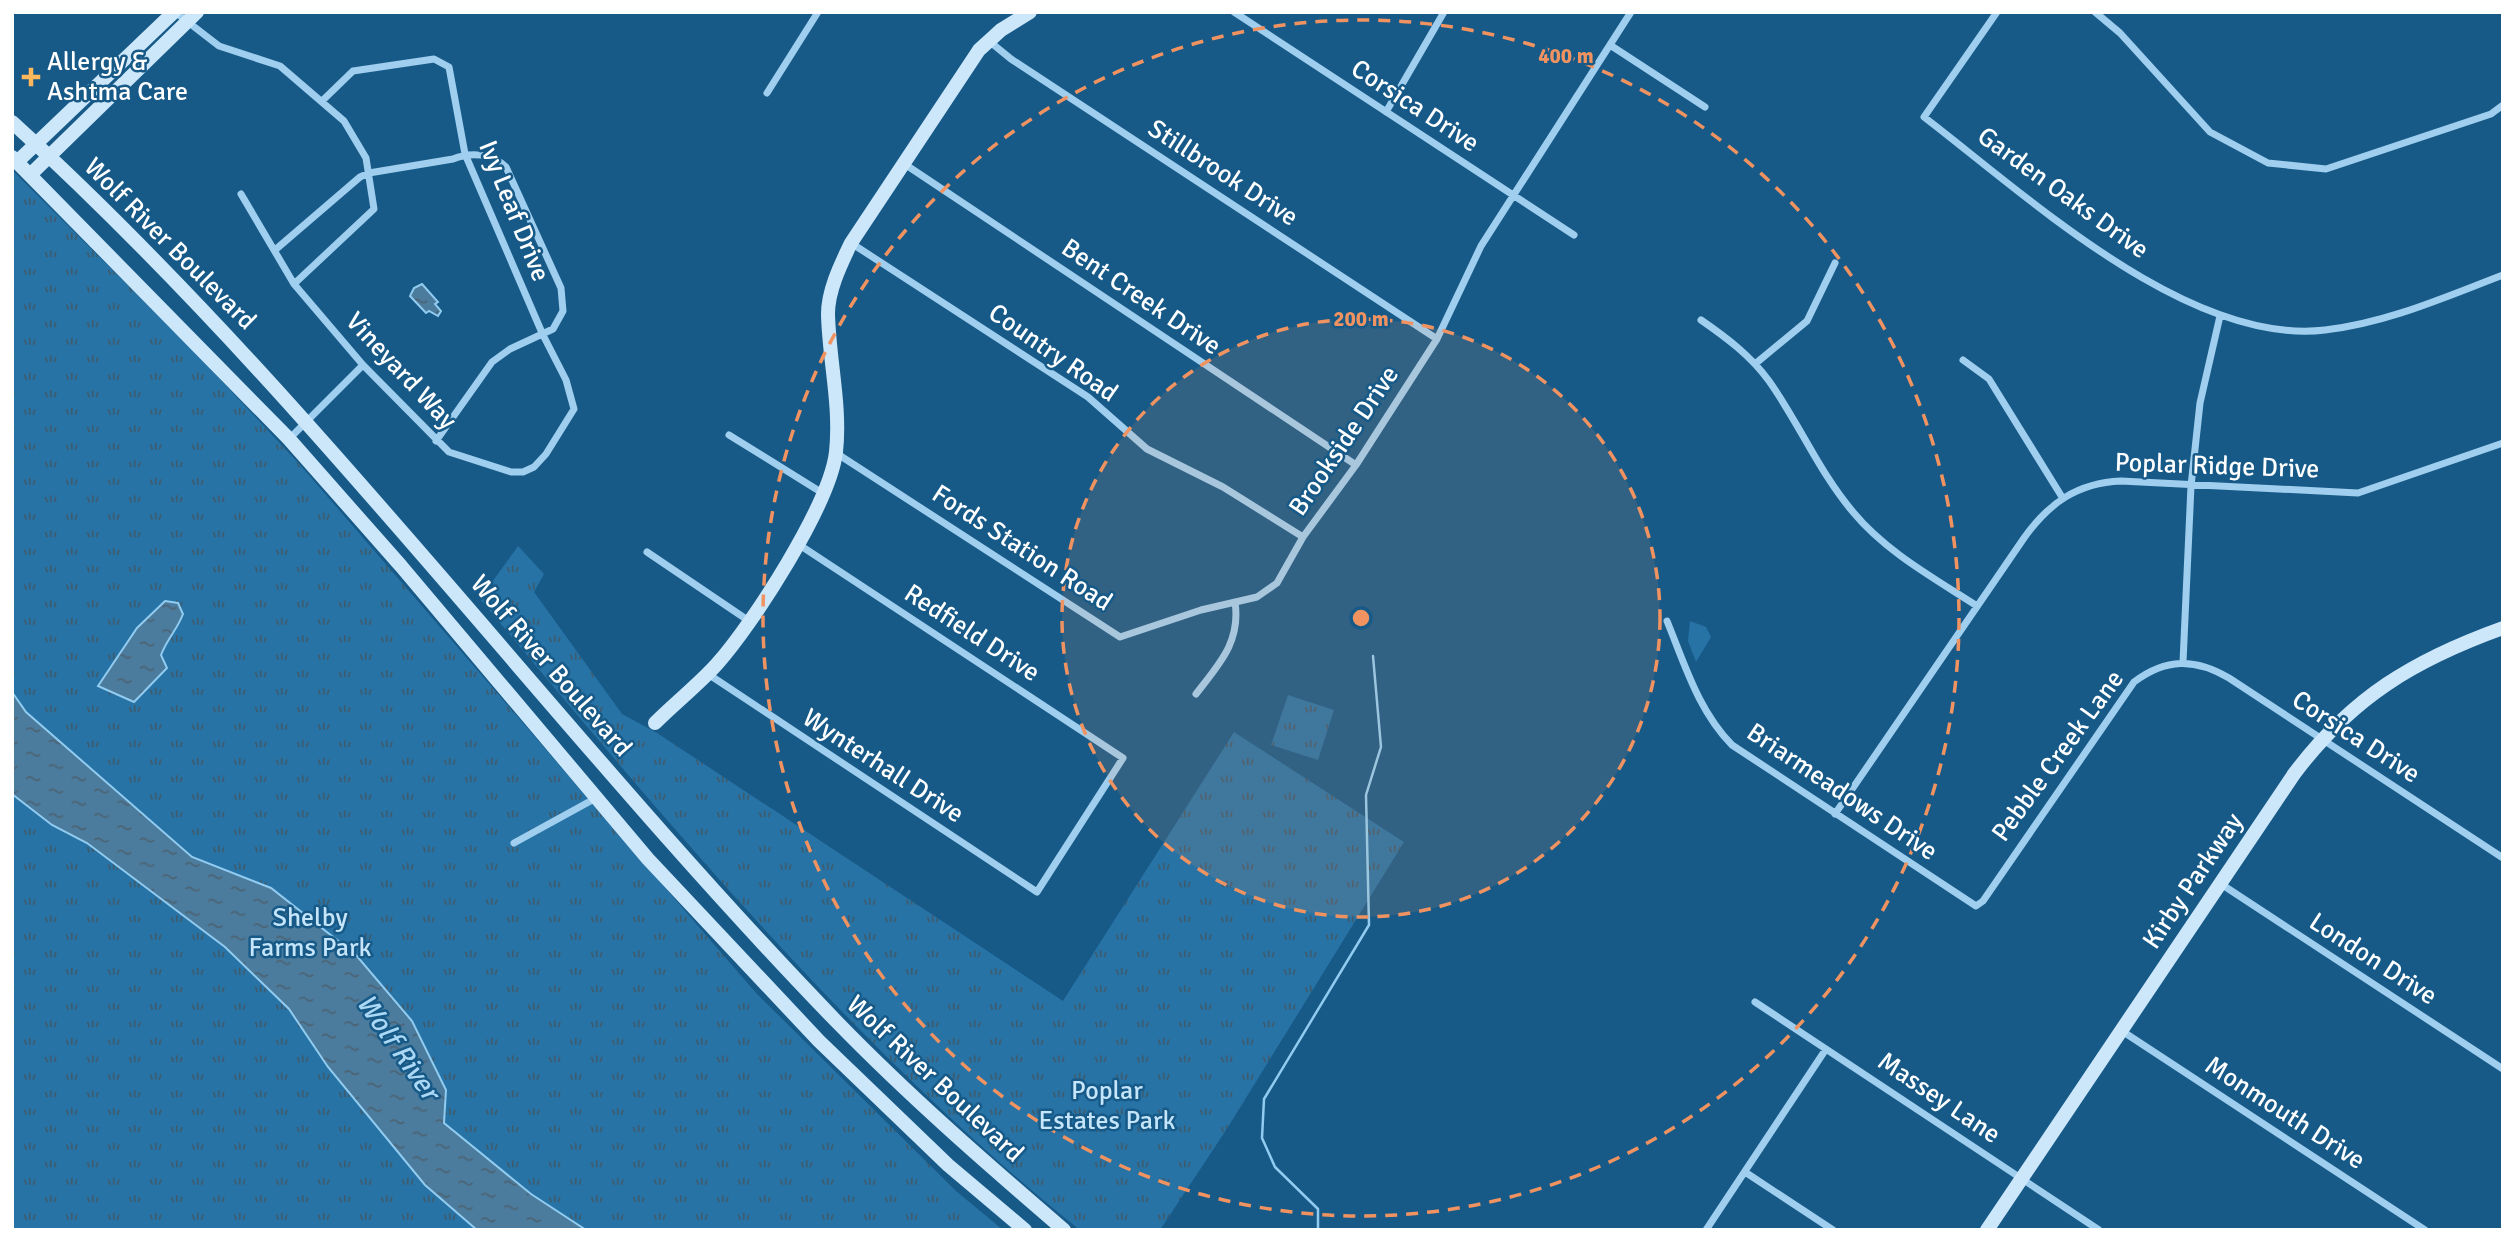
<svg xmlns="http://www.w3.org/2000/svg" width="2515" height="1242" font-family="Signika,sans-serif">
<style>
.grass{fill:#2773a6}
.park{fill:url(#park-tufts)}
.water{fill:url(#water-ripples);stroke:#91ccf0;stroke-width:2}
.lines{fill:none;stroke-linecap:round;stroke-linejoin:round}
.stream{stroke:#91ccf0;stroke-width:2.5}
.street{stroke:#9fceee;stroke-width:7}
.secondary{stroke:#cce7fa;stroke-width:14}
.ring{fill:none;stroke:#f09361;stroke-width:3.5;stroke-dasharray:12 9}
.poi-dot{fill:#ffb75c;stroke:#175a88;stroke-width:2.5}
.labels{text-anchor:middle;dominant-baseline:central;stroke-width:5;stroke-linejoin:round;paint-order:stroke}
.poi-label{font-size:26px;fill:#fff;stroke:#175a88;text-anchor:start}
.street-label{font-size:26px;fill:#fff;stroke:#175a88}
.park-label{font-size:26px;fill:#c5e5fa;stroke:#175a88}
.water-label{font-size:28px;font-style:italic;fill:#aad8f5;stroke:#175a88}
.centre{fill:#f09361;stroke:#175a88;stroke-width:3.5}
.ring-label{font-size:21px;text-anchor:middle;font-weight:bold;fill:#f09361;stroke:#175a88;stroke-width:5;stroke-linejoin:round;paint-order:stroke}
</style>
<defs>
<pattern id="park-tufts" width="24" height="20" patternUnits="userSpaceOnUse" patternTransform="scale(1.75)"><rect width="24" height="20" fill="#2773a6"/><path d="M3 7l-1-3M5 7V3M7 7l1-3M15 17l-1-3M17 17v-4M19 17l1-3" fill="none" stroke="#3d5c70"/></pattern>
<pattern id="water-ripples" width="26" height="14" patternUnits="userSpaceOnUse" patternTransform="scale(1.75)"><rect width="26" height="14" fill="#4b7b9d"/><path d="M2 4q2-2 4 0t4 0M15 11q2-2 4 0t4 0" fill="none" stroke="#4c6474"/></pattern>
</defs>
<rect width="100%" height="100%" fill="#175a88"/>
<path class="grass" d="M 1690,621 L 1706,627 L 1711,637 L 1696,662 L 1688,641 Z"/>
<path class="park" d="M 12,170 L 190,347 L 301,466 L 756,993 L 956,1191 L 1003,1230 L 12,1230 Z
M 518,546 L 544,574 L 534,592 L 622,714 L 657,733 L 1063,1001 L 1234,732 L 1404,842 L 1228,1127 L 1160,1230 L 1080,1230 C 853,1048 666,821 480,599 Z
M 1288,695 L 1334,710 L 1318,760 L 1271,745 Z"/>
<path class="water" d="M 422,284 L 438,302 L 435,304 L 441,311 L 438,316 L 429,311 L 426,313 L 410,296 L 414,288 Z
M 165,601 L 178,603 L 183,614 C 177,630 167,639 161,655 L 167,668 L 134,702 L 98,686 L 137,628 Z
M 12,692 L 26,712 L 192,857 L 271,888 L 356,955 L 412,1021 L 446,1090 L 444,1123 L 531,1194 L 586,1230 L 477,1230 L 425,1185 L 328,1067 L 289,1009 L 225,947 L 87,843 L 52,825 L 12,794 Z"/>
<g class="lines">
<path class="stream" d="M 1318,1230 L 1318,1209 L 1275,1167 L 1262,1138 L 1264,1099 L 1369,925 L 1366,795 L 1381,747 L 1373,656"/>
<path class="street" d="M 175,12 L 219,46 L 280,66 L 344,121 L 366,158 L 374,209 L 294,284
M 1234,12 L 1574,235
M 1997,12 L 1924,117 C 2026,195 2188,346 2325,330 C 2387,323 2445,297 2503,275
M 2095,12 L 2120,33 L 2210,132 L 2268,163 L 2326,169 L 2491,114 L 2503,105
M 989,41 L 1011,59 L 1437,339
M 1610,45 L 1705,107
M 767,93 L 818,12
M 1386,112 L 1444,12
M 903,163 L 1356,465
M 241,194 L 294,284 L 363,365 L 449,452 L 511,472 L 523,472 L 534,467 L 546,454 L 574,409 L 566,380 L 543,335 L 465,154 L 449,67 L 434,59 L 353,71 L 322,101
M 851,243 L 1088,397 L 1147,449 L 1223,487 L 1303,537
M 275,250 L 360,177 L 369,173 L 453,159 C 470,152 492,153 506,167 L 561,288 L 563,311 L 553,329 L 510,349 L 492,362 L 436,441
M 1701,320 C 1727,338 1751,356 1769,381 C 1799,423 1819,472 1853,512 C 1886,552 1934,578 1977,606
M 1963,360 L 1989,379 L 2062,497
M 1755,364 L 1807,321 L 1835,263
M 729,435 L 824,494
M 289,439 L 363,365
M 836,453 L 1120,637 L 1201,610 L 1257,597 L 1277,583 L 1303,537 L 1356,465 L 1437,339 L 1481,246 L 1631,12
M 647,552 L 749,621
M 1667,621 C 1685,665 1698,710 1732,745 L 1976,906 L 1983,901 L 2134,682 C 2166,658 2195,658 2229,678 L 2503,858
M 2183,662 L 2191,486 L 2200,403 L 2220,316
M 708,674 L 1037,892 L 1123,758 L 798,544
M 1196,694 C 1219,664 1241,642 1235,602
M 1835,814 L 2024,538 C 2049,503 2077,483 2121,481 L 2358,493 L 2503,443
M 514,843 L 596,798
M 2221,884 L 2503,1069
M 1755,1002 L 2099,1230
M 2122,1031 L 2425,1230
M 1745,1172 L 1833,1230
M 1706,1230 L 1826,1049"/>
<path class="secondary" d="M 12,122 C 314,397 554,730 837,1022 C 909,1096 986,1163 1064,1230
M 12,157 L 289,439 L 401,566 L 648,859 L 819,1041 L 948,1165 L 1025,1230
M 17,162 L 174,12
M 31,174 L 197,12
M 655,723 C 675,703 698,685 717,664 C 753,624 830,504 836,452 C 841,405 829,360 828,314 C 828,290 841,264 851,243 L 979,50 L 1001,30 L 1030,12
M 1987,1230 L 2294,774 C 2352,697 2414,660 2503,628"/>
</g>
<circle cx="1361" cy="618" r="299" fill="#f09361" fill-opacity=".12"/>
<g class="ring">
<circle cx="1361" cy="618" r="299"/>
<circle cx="1361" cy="618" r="598"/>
</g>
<path class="poi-dot" d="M27.5 66.5h7v7h7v7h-7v7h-7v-7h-7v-7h7z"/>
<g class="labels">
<g class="poi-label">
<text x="47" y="62">Allergy &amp;<tspan x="47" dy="30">Ashtma Care</tspan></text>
</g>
<g class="street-label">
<text transform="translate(1415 106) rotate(33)">Corsica Drive</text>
<text transform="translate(1223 173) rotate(33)">Stillbrook Drive</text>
<text transform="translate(2063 193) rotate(36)">Garden Oaks Drive</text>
<text transform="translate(514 211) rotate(68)">Ivy Leaf Drive</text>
<text transform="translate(170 244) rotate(45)">Wolf River Boulevard</text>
<text transform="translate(1141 297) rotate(34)">Bent Creek Drive</text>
<text transform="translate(1053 353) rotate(35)">Country Road</text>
<text transform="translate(401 371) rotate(47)">Vineyard Way</text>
<text transform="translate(1344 441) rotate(-56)">Brookside Drive</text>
<text transform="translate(2217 466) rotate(2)">Poplar Ridge Drive</text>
<text transform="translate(1022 548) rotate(33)">Fords Station Road</text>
<text transform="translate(972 633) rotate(33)">Redfield Drive</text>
<text transform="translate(551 666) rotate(49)">Wolf River Boulevard</text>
<text transform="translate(2356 737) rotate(33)">Corsica Drive</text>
<text transform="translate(2058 756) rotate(-54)">Pebble Creek Lane</text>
<text transform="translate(883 766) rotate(33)">Wynterhall Drive</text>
<text transform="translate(1842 792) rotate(34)">Briarmeadows Drive</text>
<text transform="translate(2193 881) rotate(-56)">Kirby Parkway</text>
<text transform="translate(2373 959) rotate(33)">London Drive</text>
<text transform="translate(935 1079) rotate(43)">Wolf River Boulevard</text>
<text transform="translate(1939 1098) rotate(34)">Massey Lane</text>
<text transform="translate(2285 1113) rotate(33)">Monmouth Drive</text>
</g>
<g class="park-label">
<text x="310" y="918">Shelby<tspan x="310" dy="30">Farms Park</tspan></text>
<text x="1107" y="1091">Poplar<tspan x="1107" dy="30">Estates Park</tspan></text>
</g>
<g class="water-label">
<text transform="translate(398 1047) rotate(55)">Wolf River</text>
</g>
</g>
<circle cx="1361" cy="618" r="10" class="centre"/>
<g class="ring-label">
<text x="1566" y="63">400 m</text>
<text x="1361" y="326">200 m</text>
</g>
<rect width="2515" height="1242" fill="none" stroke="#ffffff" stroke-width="28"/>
</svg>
